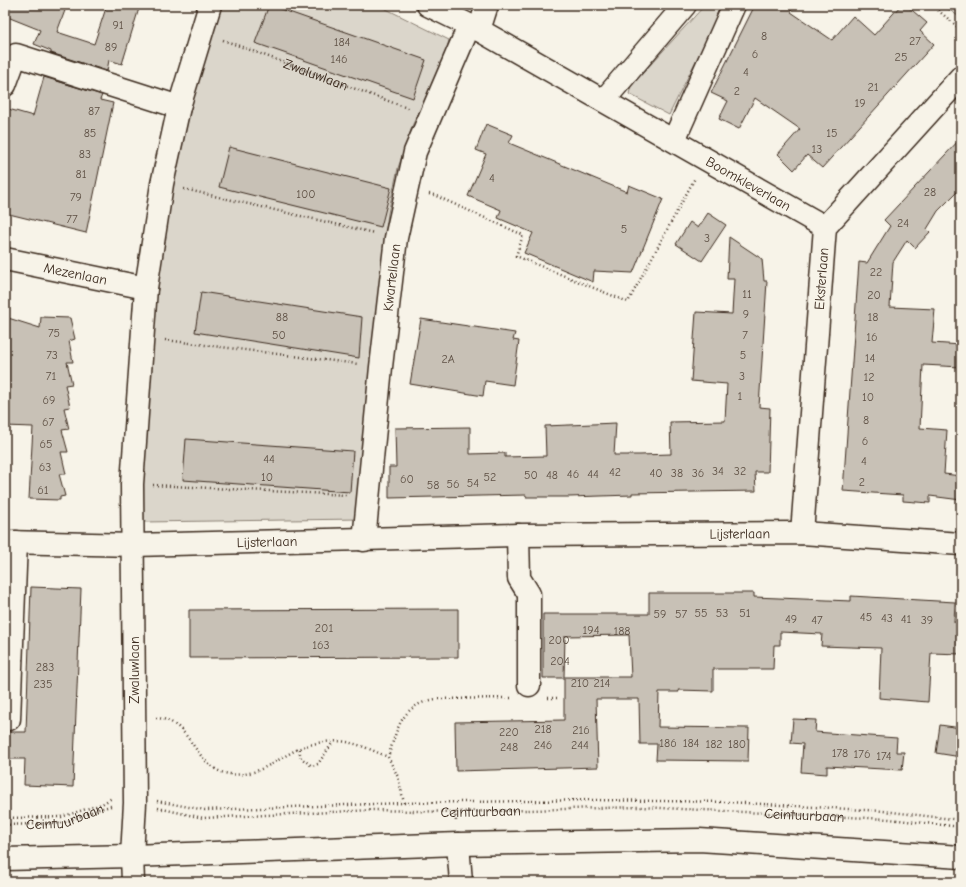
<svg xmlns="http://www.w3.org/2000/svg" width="966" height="887" font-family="'Comic Neue',sans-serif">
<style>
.green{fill:#dbd6cb;stroke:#8b8074}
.building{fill:#c8c1b6;stroke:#3b2a1e;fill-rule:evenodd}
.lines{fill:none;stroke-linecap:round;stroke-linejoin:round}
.minor-casing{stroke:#3b2a1e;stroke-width:25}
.major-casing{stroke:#3b2a1e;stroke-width:25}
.path{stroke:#3b2a1e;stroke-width:2.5;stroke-dasharray:1 3;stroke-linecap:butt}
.minor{stroke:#f7f3e8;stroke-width:22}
.major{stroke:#f7f3e8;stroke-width:22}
.labels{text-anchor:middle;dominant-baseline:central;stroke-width:3.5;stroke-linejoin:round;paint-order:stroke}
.number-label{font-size:12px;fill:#5e5044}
.street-label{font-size:14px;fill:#3b2a1e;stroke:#f7f3e8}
</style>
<rect width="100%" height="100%" fill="#f7f3e8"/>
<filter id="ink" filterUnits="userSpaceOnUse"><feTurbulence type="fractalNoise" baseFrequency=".025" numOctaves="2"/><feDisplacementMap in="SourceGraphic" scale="8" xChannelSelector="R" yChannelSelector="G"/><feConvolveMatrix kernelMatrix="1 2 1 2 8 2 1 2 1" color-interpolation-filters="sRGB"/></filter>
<g filter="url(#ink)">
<path class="green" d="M 222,5 L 378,5 L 449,40 L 445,57 L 413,124 L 398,168 L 388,213 L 382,259 L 359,519 L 143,522 L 139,514 L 161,236 L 197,81 Z
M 705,5 L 720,5 L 720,12 L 669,115 L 629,94 L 631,86 Z
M 942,5 L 960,5 L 961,18 Z"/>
<path class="building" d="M 5,5 L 67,5 L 57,32 L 94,44 L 107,5 L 140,5 L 122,64 L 109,60 L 107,71 L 51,53 L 51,51 L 34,44 L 40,30 L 5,16 Z
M 269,5 L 426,60 L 413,98 L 255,43 Z
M 755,5 L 794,5 L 791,12 L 832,40 L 853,16 L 874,35 L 901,5 L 906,5 L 927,23 L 920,31 L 934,44 L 822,168 L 807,155 L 794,170 L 778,154 L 800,129 L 755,98 L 739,129 L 719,119 L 728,101 L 711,93 Z
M 44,77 L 102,95 L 100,100 L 113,103 L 86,233 L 5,213 L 5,108 L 33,116 Z
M 486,124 L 513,135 L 509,143 L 627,192 L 629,185 L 663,199 L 633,273 L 594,271 L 593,282 L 524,253 L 533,233 L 498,218 L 501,210 L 468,196 L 486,154 L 476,150 Z
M 961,138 L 961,188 L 938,211 L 927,229 L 930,232 L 915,248 L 907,240 L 893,262 L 890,307 L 935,309 L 932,343 L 961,345 L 961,367 L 923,365 L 920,428 L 947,430 L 944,474 L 961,476 L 961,500 L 930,496 L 930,503 L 903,501 L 903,495 L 843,491 L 859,262 L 867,263 L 890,226 L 884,220 Z
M 229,147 L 391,188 L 381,227 L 219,187 Z
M 708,213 L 726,225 L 702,261 L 676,244 L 690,222 L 698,228 Z
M 729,237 L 762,259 L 764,281 L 767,281 L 759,407 L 770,408 L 768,472 L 755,472 L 756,491 L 632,493 L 632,495 L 569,497 L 526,497 L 526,495 L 389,498 L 389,467 L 396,467 L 395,428 L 470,427 L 470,454 L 505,453 L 505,457 L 546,456 L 545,426 L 616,423 L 614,455 L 640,455 L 671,454 L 670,422 L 725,421 L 727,384 L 691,381 L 696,312 L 732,314 L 734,279 L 727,279 Z
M 201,292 L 362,317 L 359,358 L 195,332 Z
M 5,317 L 40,328 L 41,317 L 70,318 L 75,339 L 69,341 L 73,362 L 67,362 L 72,384 L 65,385 L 70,407 L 64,408 L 69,429 L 62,430 L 68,452 L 61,452 L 66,474 L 59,474 L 65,496 L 60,497 L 60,500 L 29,499 L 33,427 L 5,426 Z
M 421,319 L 515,333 L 513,340 L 519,341 L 513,385 L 485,381 L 483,396 L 410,384 Z
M 186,439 L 353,451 L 350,492 L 183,480 Z
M 31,587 L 81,589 L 73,787 L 24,785 L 25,759 L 5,759 L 5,732 L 26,732 Z
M 649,593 L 754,593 L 754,597 L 851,601 L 851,596 L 955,602 L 954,622 L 961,623 L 961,654 L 931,653 L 928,702 L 879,698 L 881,648 L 821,646 L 822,634 L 780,632 L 780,645 L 774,645 L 773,669 L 713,669 L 713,691 L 678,690 L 679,692 L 659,692 L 658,727 L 749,728 L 748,761 L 656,760 L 657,744 L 640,744 L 639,699 L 596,699 L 598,767 L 456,771 L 455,722 L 564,720 L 564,678 L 543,678 L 543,614 L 649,614 ZM 629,635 L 631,677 L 564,677 L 565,636 Z
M 458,609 L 458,657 L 189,658 L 189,610 Z
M 793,719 L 816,720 L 815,732 L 897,738 L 896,752 L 904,752 L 902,770 L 827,766 L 827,774 L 801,772 L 803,744 L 791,743 Z
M 940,725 L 961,728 L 961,757 L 936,753 Z"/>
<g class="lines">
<defs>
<g id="minor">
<path id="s4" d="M 428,5 L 479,30 L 825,227"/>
<path d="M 479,30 L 487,5"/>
<path d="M 5,85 L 16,55 L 179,107"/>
<path d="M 604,100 L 685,5"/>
<path d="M 674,140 L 734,5"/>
<path id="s5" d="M 5,259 L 146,288"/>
<path id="s6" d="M 802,533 L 825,227 L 961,77"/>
<path d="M 518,535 L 519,578 L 529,594 L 529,685"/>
<path id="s7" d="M 364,540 L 381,367 L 396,238 L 415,152 L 469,26"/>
<path id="s8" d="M 5,542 L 134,545 L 518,535 L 802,533 L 961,544"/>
<path d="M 5,719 L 9,719 L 16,542"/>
<path d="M 458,844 L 461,882"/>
<path d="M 133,882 L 132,856 L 135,803 L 132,484 L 146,288 L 162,184 L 179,107 L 210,5"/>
</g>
<path id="major" d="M 5,859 L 132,856 L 458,844 L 699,840 L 961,857"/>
</defs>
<use href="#minor" class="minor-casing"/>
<use href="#major" class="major-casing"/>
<g class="path">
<path d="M 932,5 L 961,30"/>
<path id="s1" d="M 223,40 L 410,109"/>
<path d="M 184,189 L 374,233"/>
<path d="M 429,194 L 434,195 L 523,235 L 516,256 L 628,302 L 695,178"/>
<path d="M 165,340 L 358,364"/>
<path d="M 153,485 L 346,495"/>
<path d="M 548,698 L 560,698"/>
<path d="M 156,718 C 193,720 194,770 230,774 C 259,778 278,757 303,747 C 316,742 338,739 351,743 C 364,746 376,752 388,757"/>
<path d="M 299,749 L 301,758 L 312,766 L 318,764 L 333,742"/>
<path d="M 157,801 L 205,810 L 404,803 L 592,800 L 728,802 L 883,811 L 961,820"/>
<path d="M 404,803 L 398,777 L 388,757 C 398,727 401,705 436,699 L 511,698"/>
<path id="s2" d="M 158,808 L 203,818 L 373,810 L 455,812 L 640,807 L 889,819 L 961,827"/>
<path d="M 455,812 L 456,821"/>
<path d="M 5,818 L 61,817 L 102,804 L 112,798"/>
<path id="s3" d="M 5,825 L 63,823 L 99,809 L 111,806"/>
<path d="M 482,881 L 777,882"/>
<path d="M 418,882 L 439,881"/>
</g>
<use href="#minor" class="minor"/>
<use href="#major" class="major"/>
</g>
</g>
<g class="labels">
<g class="number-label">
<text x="118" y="25">91</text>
<text x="764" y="36">8</text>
<text x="915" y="41">27</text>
<text x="342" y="42">184</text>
<text x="111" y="47">89</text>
<text x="755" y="54">6</text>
<text x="901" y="57">25</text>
<text x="339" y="59">146</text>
<text x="746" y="72">4</text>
<text x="873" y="87">21</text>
<text x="737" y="91">2</text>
<text x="860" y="103">19</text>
<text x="94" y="111">87</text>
<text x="90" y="133">85</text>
<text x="832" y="133">15</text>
<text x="817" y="149">13</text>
<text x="85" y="154">83</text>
<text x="81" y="174">81</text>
<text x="492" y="178">4</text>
<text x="930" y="192">28</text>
<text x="306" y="194">100</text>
<text x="76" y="197">79</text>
<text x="72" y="219">77</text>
<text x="903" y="223">24</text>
<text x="624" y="229">5</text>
<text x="707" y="238">3</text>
<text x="876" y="272">22</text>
<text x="747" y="294">11</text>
<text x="874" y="295">20</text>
<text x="746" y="314">9</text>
<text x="282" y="317">88</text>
<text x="873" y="317">18</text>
<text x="54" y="333">75</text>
<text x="279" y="335">50</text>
<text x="745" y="335">7</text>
<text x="872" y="337">16</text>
<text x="52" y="355">73</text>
<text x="743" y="355">5</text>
<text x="870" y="358">14</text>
<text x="448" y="359">2A</text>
<text x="51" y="376">71</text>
<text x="742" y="376">3</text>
<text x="869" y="377">12</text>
<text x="740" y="396">1</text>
<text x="868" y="397">10</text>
<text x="49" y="400">69</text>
<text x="866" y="420">8</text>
<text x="48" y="422">67</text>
<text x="865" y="441">6</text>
<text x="46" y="444">65</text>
<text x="269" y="459">44</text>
<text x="864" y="461">4</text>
<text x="45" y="467">63</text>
<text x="718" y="471">34</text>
<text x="740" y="471">32</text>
<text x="615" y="472">42</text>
<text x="656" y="473">40</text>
<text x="677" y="473">38</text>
<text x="698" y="473">36</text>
<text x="573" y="474">46</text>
<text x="593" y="474">44</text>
<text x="531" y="475">50</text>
<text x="552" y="475">48</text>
<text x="267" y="477">10</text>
<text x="490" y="477">52</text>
<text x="407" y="479">60</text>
<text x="862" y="482">2</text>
<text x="473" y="483">54</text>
<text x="453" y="484">56</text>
<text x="433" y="485">58</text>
<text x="43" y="490">61</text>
<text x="701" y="613">55</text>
<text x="722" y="613">53</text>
<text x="745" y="613">51</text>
<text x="660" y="614">59</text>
<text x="681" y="614">57</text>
<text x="866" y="617">45</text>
<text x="887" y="618">43</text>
<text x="791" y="619">49</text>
<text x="906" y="619">41</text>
<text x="817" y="620">47</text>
<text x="927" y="620">39</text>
<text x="324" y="628">201</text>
<text x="591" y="630">194</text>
<text x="622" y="631">188</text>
<text x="559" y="640">200</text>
<text x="321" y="645">163</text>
<text x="560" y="661">204</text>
<text x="45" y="667">283</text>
<text x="580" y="683">210</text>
<text x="602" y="683">214</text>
<text x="43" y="684">235</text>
<text x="543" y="729">218</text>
<text x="581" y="730">216</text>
<text x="509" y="732">220</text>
<text x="668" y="743">186</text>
<text x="691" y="743">184</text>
<text x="714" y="744">182</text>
<text x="737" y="744">180</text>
<text x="543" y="745">246</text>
<text x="580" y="745">244</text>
<text x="509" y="747">248</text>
<text x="840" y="753">178</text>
<text x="862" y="754">176</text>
<text x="884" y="756">174</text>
</g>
<g class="street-label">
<text stroke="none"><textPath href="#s1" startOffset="99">Zwaluwlaan</textPath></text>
<text stroke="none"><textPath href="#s4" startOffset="367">Boomkleverlaan</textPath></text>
<text stroke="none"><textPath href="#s5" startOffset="72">Mezenlaan</textPath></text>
<text stroke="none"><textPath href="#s7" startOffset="264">Kwartellaan</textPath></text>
<text stroke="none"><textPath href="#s6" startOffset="255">Eksterlaan</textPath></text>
<text stroke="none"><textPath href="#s8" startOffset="735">Lijsterlaan</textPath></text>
<text stroke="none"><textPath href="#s8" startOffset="262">Lijsterlaan</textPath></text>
<text transform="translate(134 670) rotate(-90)">Zwaluwlaan</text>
<text stroke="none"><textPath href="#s2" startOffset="324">Ceintuurbaan</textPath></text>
<text stroke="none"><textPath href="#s2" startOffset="648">Ceintuurbaan</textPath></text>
<text stroke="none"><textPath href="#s3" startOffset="61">Ceintuurbaan</textPath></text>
</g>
</g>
<rect width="966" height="887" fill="none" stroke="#f7f3e8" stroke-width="20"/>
<rect x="10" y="10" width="946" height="867" fill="none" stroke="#3b2a1e" stroke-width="1.5" filter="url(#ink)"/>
</svg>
